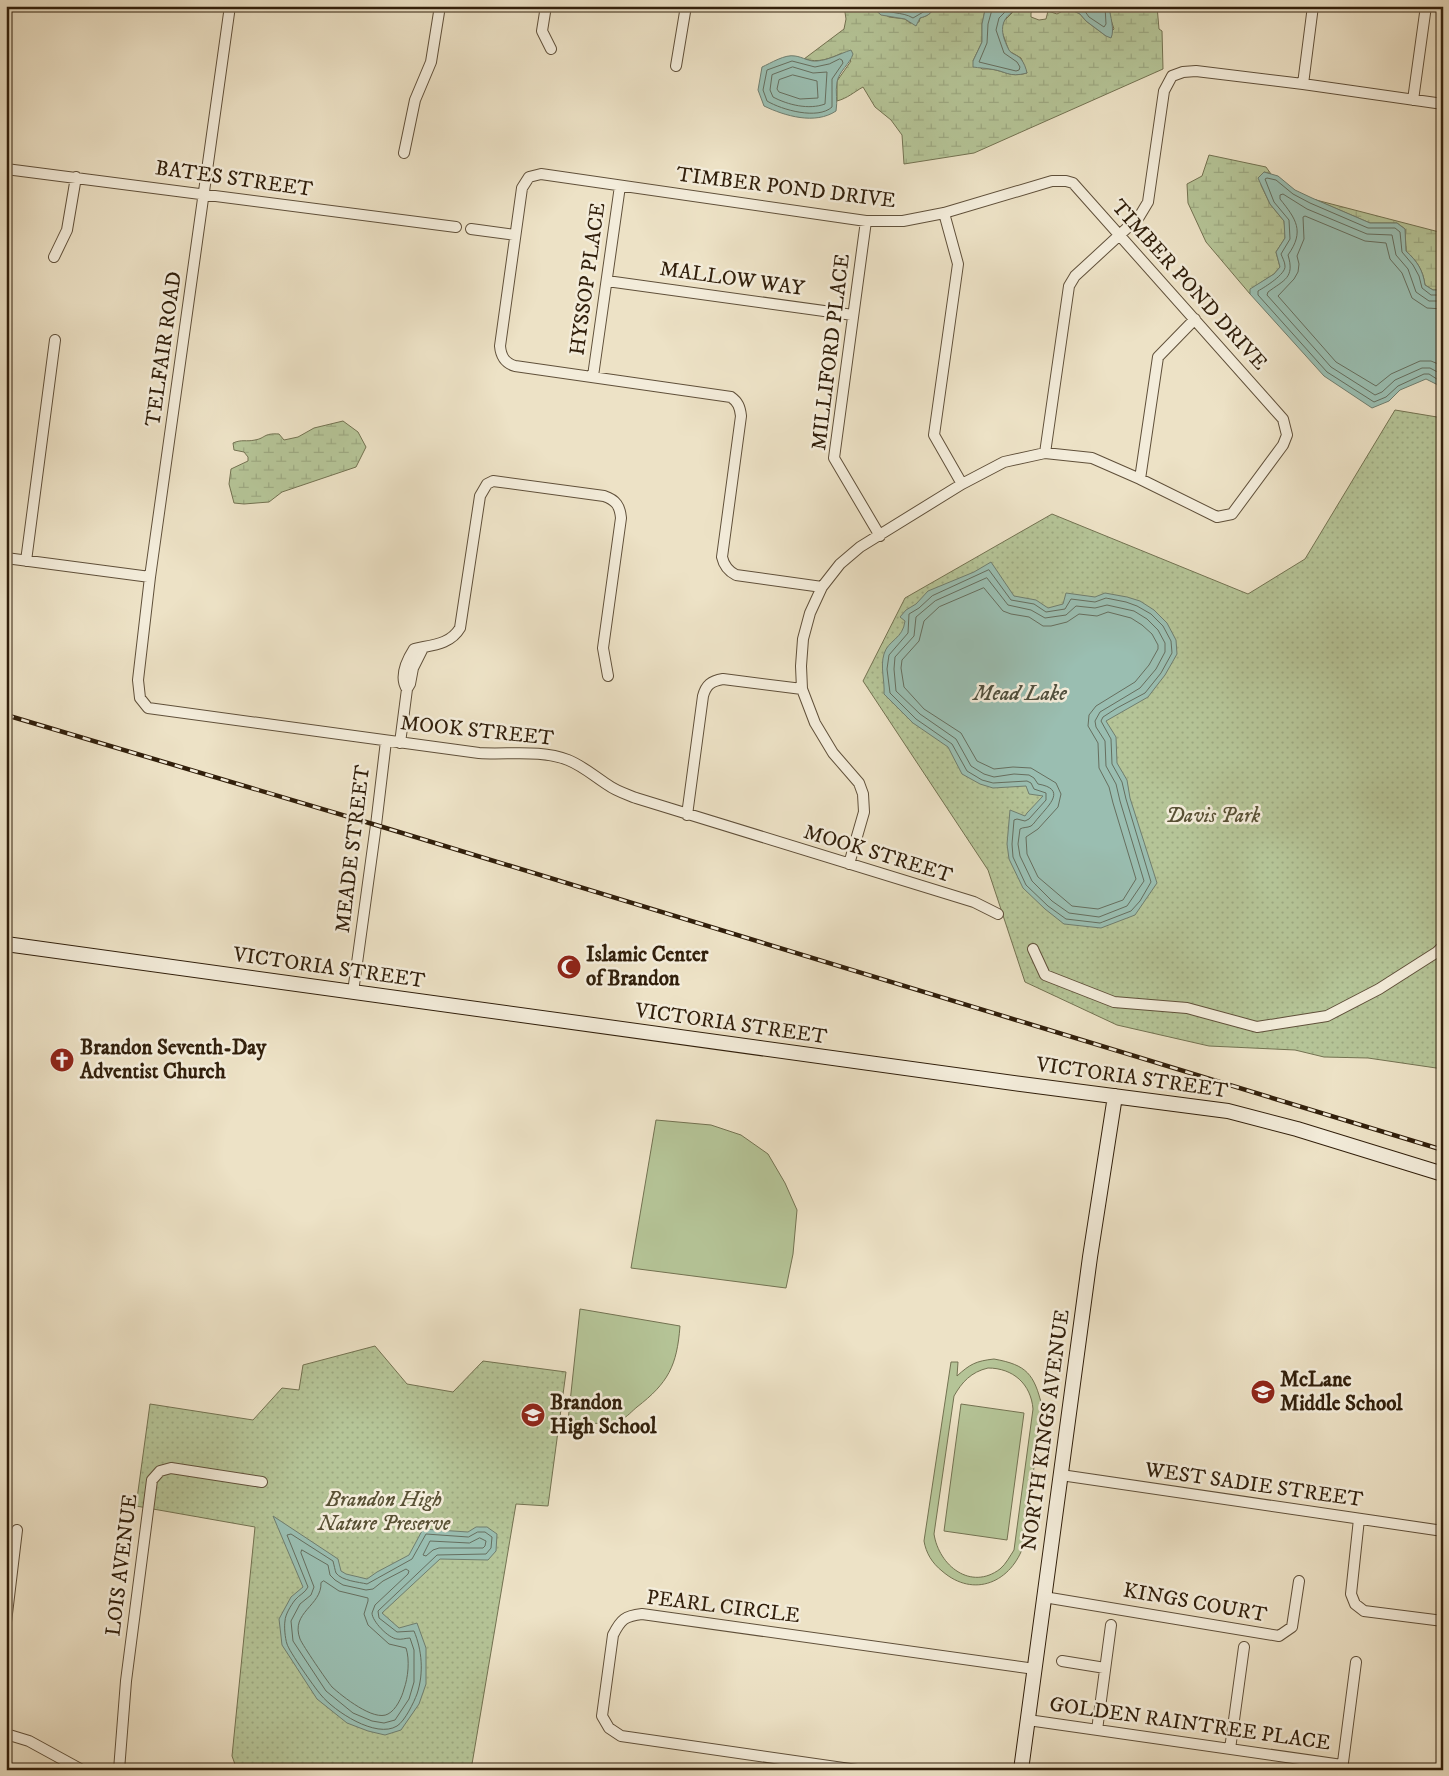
<svg xmlns="http://www.w3.org/2000/svg" width="1449" height="1776" font-family="'IM FELL DW Pica',serif">
<style>
.green{fill:url(#green-dots);stroke:#737251}
.wetland{fill:url(#wetland-marsh);stroke:#737251}
.pitch{fill:#b5c497;stroke:#737251;fill-rule:evenodd}
.water{fill:#9abeb1;stroke:#707e6f}
.lines{fill:none;stroke-linecap:round;stroke-linejoin:round}
.shore{stroke:#666e5e;stroke-width:1}
.street-casing{stroke:#60503a;stroke-width:12}
.secondary-casing{stroke:#311f0b;stroke-width:16}
.street{stroke:#f3ecda;stroke-width:10}
.secondary{stroke:#f3ecda;stroke-width:14}
.rail-casing{stroke:#311f0b;stroke-width:4.5}
.rail{stroke:#f3ecda;stroke-width:2.5;stroke-dasharray:8;stroke-linecap:butt}
.labels{text-anchor:middle;dominant-baseline:central;stroke-width:5;stroke-linejoin:round;paint-order:stroke}
.street-label{font-size:21px;fill:#311f0b;stroke:#f3ecda}
.park-label{font-size:21px;font-style:italic;fill:#595135;stroke:#f3ecda}
.poi-label{font-size:21px;font-weight:bold;fill:#311f0b;stroke:#f3ecda;text-anchor:start}
.water-label{font-size:22px;font-style:italic;fill:#504f3d;stroke:#f3ecda}
</style>
<defs>
<pattern id="green-dots" width="8" height="8" patternUnits="userSpaceOnUse" patternTransform="scale(1.25)"><rect width="8" height="8" fill="#b5c497"/><path d="M2 2h.1M6 6h.1" fill="none" stroke="#9ca881" stroke-width="1.8" stroke-linecap="round"/></pattern>
<pattern id="wetland-marsh" width="20" height="14" patternUnits="userSpaceOnUse" patternTransform="scale(1.25)"><rect width="20" height="14" fill="#b5c497"/><path d="M1 5h8M5 5V1M11 12h8M15 12V8" fill="none" stroke="#9ca881"/></pattern>
</defs>
<rect width="100%" height="100%" fill="#ede2c6"/>
<filter id="stains"><feTurbulence type="fractalNoise" baseFrequency=".004" numOctaves="4"/><feColorMatrix values="0 0 0 0 .2 0 0 0 0 .09 0 0 0 0 .02 0 0 0 .5 -.17"/></filter>
<radialGradient id="worn" r=".72"><stop offset=".6" stop-color="#630" stop-opacity="0"/><stop offset="1" stop-color="#630" stop-opacity=".3"/></radialGradient>
<path class="green" d="M 1395,410 L 1443,418 L 1443,1069 L 1368,1058 L 1324,1057 L 1295,1050 L 1209,1046 L 1117,1025 L 1025,982 L 988,870 L 863,681 L 905,598 L 1052,514 L 1248,594 L 1305,559 Z
M 375,1346 L 407,1384 L 453,1392 L 483,1361 L 566,1372 L 548,1506 L 516,1504 L 471,1770 L 237,1770 L 232,1756 L 255,1527 L 136,1506 L 150,1404 L 253,1420 L 282,1388 L 299,1390 L 303,1365 Z"/>
<path class="wetland" d="M 844,6 L 871,6 L 889,17 L 905,19 L 910,23 L 919,22 L 920,18 C 927,16 932,14 934,6 L 991,6 L 985,10 L 982,24 L 982,42 L 973,61 L 982,69 C 1000,67 1009,79 1027,73 L 1021,58 L 1009,51 L 1001,29 L 1004,21 L 1015,10 L 1023,6 L 1035,6 L 1031,13 L 1031,17 L 1039,20 L 1046,19 L 1048,11 L 1057,14 L 1068,8 L 1080,14 L 1086,21 L 1106,36 L 1114,29 L 1110,17 L 1109,6 L 1157,6 L 1159,29 L 1162,31 L 1163,69 L 974,153 L 904,164 L 902,135 L 891,120 L 875,107 L 863,87 C 854,92 848,98 837,101 L 837,81 L 851,61 L 842,53 C 829,59 819,63 804,59 L 844,29 L 846,19 Z
M 1209,155 L 1266,167 L 1271,174 L 1264,172 L 1261,185 L 1270,204 L 1284,221 L 1285,230 L 1285,238 L 1276,252 L 1280,267 L 1274,274 L 1251,289 L 1250,294 L 1206,242 L 1188,203 L 1187,184 L 1202,176 Z
M 1316,200 L 1443,233 L 1443,290 L 1433,290 L 1425,285 C 1423,270 1417,261 1406,251 L 1405,229 L 1397,223 L 1370,223 Z
M 343,421 L 358,432 L 366,447 L 356,467 L 282,492 L 269,502 L 244,504 L 234,503 L 229,484 L 231,469 L 248,461 L 248,457 L 244,452 L 234,450 L 233,443 C 242,439 246,442 255,440 C 266,438 263,433 279,434 L 284,440 L 298,437 L 314,428 Z"/>
<path class="pitch" d="M 656,1120 L 711,1125 L 741,1135 L 768,1154 L 785,1183 L 797,1210 L 793,1254 L 786,1288 L 631,1268 Z
M 580,1309 L 680,1326 C 677,1366 668,1383 637,1407 C 632,1411 627,1417 622,1419 C 607,1426 584,1423 568,1421 Z
M 994,1359 C 1027,1365 1034,1374 1042,1406 L 1024,1544 C 1012,1582 974,1599 942,1571 C 932,1563 926,1553 924,1541 L 951,1362 L 958,1362 L 957,1376 C 970,1364 976,1361 994,1359 ZM 988,1368 C 1013,1368 1031,1384 1033,1409 L 1014,1550 C 1010,1556 1006,1564 1000,1569 C 971,1591 939,1566 934,1534 L 954,1396 C 962,1382 971,1372 988,1368 Z
M 961,1404 L 1024,1413 L 1007,1540 L 944,1531 Z"/>
<path class="water" d="M 871,6 L 934,6 C 932,14 927,16 920,18 L 916,26 L 905,19 L 881,15 Z
M 991,6 L 1023,6 C 1000,16 998,29 1009,50 C 1011,54 1018,55 1021,59 C 1024,63 1026,68 1027,73 C 1008,78 1007,71 990,69 C 985,68 979,68 973,67 L 973,61 L 982,42 L 982,24 L 985,10 Z
M 1077,6 L 1109,6 C 1110,16 1115,30 1111,38 L 1106,36 L 1086,21 L 1080,14 L 1068,8 Z
M 851,50 L 853,54 C 850,64 839,71 837,82 C 835,92 838,101 836,111 C 815,125 785,116 764,106 L 758,90 L 762,67 C 771,63 785,54 795,56 C 803,57 809,62 817,61 C 829,60 839,54 851,50 Z
M 1264,172 L 1278,176 L 1295,190 L 1312,198 L 1370,223 L 1397,223 L 1405,229 L 1406,251 C 1417,261 1423,270 1425,285 L 1433,290 L 1443,290 L 1443,390 L 1438,385 L 1426,379 L 1400,390 L 1389,401 L 1372,408 L 1324,376 L 1250,294 L 1250,289 L 1274,274 L 1280,267 L 1276,252 L 1285,238 L 1284,221 L 1270,204 L 1258,178 Z
M 991,562 L 1014,596 L 1036,600 L 1048,608 L 1063,604 L 1066,593 L 1095,597 L 1105,593 L 1127,597 L 1140,601 L 1154,610 L 1167,623 L 1176,640 L 1177,654 L 1165,675 L 1148,697 L 1106,721 L 1116,737 L 1117,763 L 1127,780 L 1130,798 L 1157,883 L 1135,915 L 1101,928 L 1064,924 L 1045,909 L 1023,888 L 1009,859 L 1007,844 L 1010,810 L 1025,816 L 1027,813 L 1043,796 L 1029,794 L 1026,786 L 993,788 L 980,784 L 962,774 L 948,747 L 913,723 L 884,694 C 885,681 880,667 884,654 C 888,640 903,639 905,621 L 900,617 L 906,610 L 916,604 L 928,591 L 974,572 Z
M 273,1516 L 338,1559 L 341,1571 L 346,1574 L 367,1579 L 377,1572 L 409,1555 L 423,1529 L 468,1532 L 476,1527 L 487,1527 L 497,1534 L 496,1551 L 488,1560 L 440,1559 L 382,1613 L 399,1628 L 417,1623 L 426,1648 L 426,1684 L 419,1704 L 401,1730 L 385,1735 L 368,1731 L 347,1723 L 317,1699 L 282,1645 L 279,1619 L 291,1597 L 303,1587 Z"/>
<g class="lines">
<path class="shore" d="M 879,6 C 887,15 902,11 913,18 L 925,11 L 929,6
M 993,6 L 988,24 L 987,43 L 979,62 L 1016,71 L 1019,70 L 1020,67 L 1017,62 L 1004,53 L 996,30 L 999,18 L 1011,6
M 1078,6 L 1084,10 L 1089,17 L 1104,27 L 1106,24 L 1105,6
M 840,59 L 842,60 L 843,63 L 832,79 L 832,107 C 818,120 782,110 767,101 L 763,90 L 767,70 L 792,61 L 815,67 L 829,64 Z
M 793,67 L 813,73 L 827,72 L 825,104 C 809,110 788,105 773,97 L 770,90 L 772,75 Z
M 793,75 L 817,81 L 818,98 L 800,99 L 779,92 L 777,89 L 779,80 Z
M 1443,295 L 1431,295 L 1422,288 L 1419,276 L 1413,265 L 1402,252 L 1400,232 L 1395,228 L 1368,228 L 1310,203 L 1293,194 L 1276,180 L 1267,178 L 1265,179 L 1274,202 L 1289,220 L 1290,239 L 1281,254 C 1282,257 1285,262 1285,266 C 1286,274 1265,287 1258,291 L 1258,295 L 1327,372 L 1374,402 L 1386,397 L 1398,386 L 1424,374 L 1429,374 L 1443,383
M 1443,301 L 1429,301 L 1416,292 L 1408,269 L 1396,255 L 1392,235 L 1367,234 L 1307,209 L 1283,194 L 1280,195 L 1280,199 C 1296,219 1305,231 1288,255 C 1295,278 1284,280 1268,292 L 1267,295 L 1331,367 L 1375,395 L 1382,392 L 1395,380 L 1422,368 L 1430,368 L 1443,375
M 1443,309 L 1427,308 L 1412,298 L 1402,273 L 1390,259 L 1386,243 L 1365,241 L 1305,216 L 1303,217 L 1304,239 L 1297,256 L 1299,264 L 1298,272 L 1294,279 L 1278,296 L 1336,362 L 1376,386 L 1391,374 L 1420,361 L 1431,361 L 1443,366
M 989,570 L 1011,600 L 1034,604 L 1046,612 L 1065,609 L 1071,599 L 1095,602 L 1106,598 L 1126,602 L 1137,606 L 1151,614 L 1163,626 L 1171,641 L 1172,653 L 1161,673 L 1145,693 L 1117,708 L 1103,717 L 1101,721 L 1111,739 L 1112,764 L 1122,782 L 1126,799 L 1151,882 L 1140,901 L 1131,911 L 1100,923 L 1066,919 L 1048,906 L 1026,885 L 1013,857 L 1012,844 L 1014,820 L 1017,819 L 1025,821 L 1029,819 L 1046,800 L 1046,793 L 1034,789 L 1031,783 L 1027,781 L 993,783 L 982,780 L 967,771 L 952,744 L 916,719 L 890,693 L 887,669 L 889,655 L 908,633 L 909,614 L 919,608 L 932,596 Z
M 987,578 L 1008,605 L 1031,610 L 1045,618 L 1066,615 L 1076,606 L 1095,608 L 1107,605 L 1134,611 L 1147,619 L 1158,630 L 1165,643 L 1165,652 L 1156,669 L 1140,688 L 1100,712 L 1095,721 L 1096,727 L 1105,741 L 1106,766 L 1116,784 L 1120,801 L 1144,881 L 1127,906 L 1099,917 L 1069,913 L 1052,901 L 1032,881 L 1020,856 L 1018,844 L 1020,829 C 1023,827 1027,828 1031,826 C 1034,824 1036,820 1039,817 C 1049,805 1067,789 1038,784 L 1034,778 L 1029,775 L 1014,774 L 994,777 L 984,774 L 971,766 L 956,739 L 920,714 L 896,691 L 894,669 L 895,657 L 914,636 L 916,617 L 935,601 Z
M 984,588 L 1003,611 L 1011,614 L 1029,617 L 1043,626 L 1051,626 L 1067,622 L 1079,614 L 1097,616 L 1108,612 L 1131,618 L 1142,625 L 1152,634 L 1158,645 L 1158,649 L 1149,665 L 1135,682 L 1096,706 L 1089,715 L 1088,726 L 1098,743 L 1099,768 L 1109,787 L 1113,803 L 1136,879 L 1123,900 L 1098,909 L 1072,906 L 1038,877 L 1027,854 L 1026,837 L 1038,829 L 1058,807 L 1061,794 L 1056,783 L 1031,768 L 1013,767 L 994,769 L 977,761 L 961,733 L 924,709 L 904,687 L 901,668 L 902,660 L 919,641 L 924,621 L 939,607 Z
M 478,1532 L 485,1532 L 492,1537 L 491,1548 L 486,1554 L 437,1555 L 378,1611 L 379,1618 L 397,1632 L 414,1631 C 422,1650 424,1673 417,1694 C 414,1702 405,1721 397,1726 C 376,1739 334,1711 321,1695 C 314,1687 289,1651 287,1644 C 285,1638 284,1626 285,1621 C 285,1615 291,1605 295,1600 C 299,1595 305,1593 308,1587 L 287,1535 L 291,1534 L 333,1561 C 334,1565 335,1570 336,1573 C 342,1581 359,1582 367,1584 L 412,1559 L 426,1534 L 468,1537 Z
M 480,1538 L 486,1541 L 485,1546 L 483,1548 L 439,1548 L 433,1550 L 426,1556 L 423,1555 L 430,1541 L 469,1543 Z
M 302,1550 L 328,1565 L 330,1575 L 335,1580 L 343,1585 L 366,1590 L 373,1589 L 383,1581 L 406,1569 L 409,1571 L 408,1574 L 375,1605 L 372,1613 C 372,1621 388,1638 397,1639 C 401,1640 406,1638 410,1638 L 414,1650 L 414,1682 L 409,1699 L 395,1720 L 384,1723 L 372,1721 L 353,1713 L 326,1691 L 293,1641 L 291,1621 L 300,1604 L 311,1595 L 314,1587 L 301,1553 Z
M 324,1581 L 339,1591 L 368,1598 L 368,1601 L 364,1614 L 368,1625 L 389,1644 L 406,1648 C 410,1660 408,1678 404,1689 C 402,1697 396,1710 388,1714 C 374,1722 342,1696 332,1687 C 327,1681 303,1646 300,1639 C 290,1612 322,1606 321,1583 Z"/>
<defs>
<path id="street" d="M 230,6 L 150,577 L 138,680 L 140,698 L 148,708 L 479,753 C 508,755 540,749 568,760 C 583,766 594,776 608,785 C 616,791 626,794 636,798 L 974,902 L 998,914
M 546,6 L 542,31 L 551,49
M 676,66 L 686,6
M 1303,84 L 1313,6
M 1413,100 L 1426,6
M 404,153 L 415,100 L 431,62 L 440,6
M 6,169 L 456,227
M 944,213 L 958,264 L 934,435 L 962,484
M 866,221 L 834,458 L 880,536
M 471,229 L 515,235
M 54,257 L 67,230 L 76,177
M 607,281 L 853,315
M 593,376 L 620,186
M 1045,453 L 1069,286 L 1075,276 L 1139,217 L 1148,202 L 1164,91 L 1172,76 L 1183,72 L 1196,71 L 1303,84 L 1443,104
M 1140,479 L 1158,357 L 1195,319
M 6,558 L 150,577
M 26,561 L 55,340
M 822,587 L 736,575 C 728,571 724,566 722,557 L 741,416 C 740,407 738,402 731,397 L 515,366 C 505,363 501,357 500,346 L 522,188 L 529,177 L 541,174 L 866,221 L 903,221 L 944,213 L 1052,181 L 1066,181 L 1073,183 L 1283,419 L 1287,435 L 1283,445 L 1232,514 L 1217,517 L 1140,479 L 1092,458 L 1045,453 L 1004,462 L 962,484 L 860,547 L 840,564 L 822,587 L 810,613 L 803,639 L 801,666 L 802,689 L 815,723 L 833,753 L 859,783 L 863,794 L 864,812 L 849,864
M 407,689 C 399,677 407,660 414,649 C 431,645 450,645 460,628 L 480,496 L 487,484 L 493,481 L 604,496 C 616,500 620,506 621,518 L 603,648 L 608,676
M 400,743 L 407,689 L 410,684 L 413,668 L 423,648
M 687,815 L 703,696 C 706,685 711,681 723,679 L 802,689
M 1033,949 L 1045,975 L 1114,1002 L 1187,1008 L 1257,1027 L 1327,1016 L 1379,989 L 1437,952 L 1443,946
M 353,992 L 376,825 L 386,741
M 1061,1475 L 1443,1531
M 1359,1519 L 1351,1594 L 1355,1604 L 1364,1611 L 1443,1621
M 1044,1597 L 1279,1636 L 1292,1627 L 1299,1581
M 6,1622 L 17,1530
M 1062,1661 L 1105,1668
M 1028,1720 L 1342,1765
M 1097,1730 L 1111,1625
M 6,1734 L 29,1741 L 82,1770
M 1230,1749 L 1244,1647
M 119,1770 L 126,1681 L 152,1480 L 160,1471 L 171,1468 L 262,1482
M 857,1770 L 621,1736 L 609,1728 L 602,1716 L 613,1635 C 621,1619 625,1616 642,1614 L 1035,1669
M 1342,1770 L 1356,1662"/>
<path id="secondary" d="M 6,944 L 1021,1084 L 1228,1111 L 1297,1129 L 1443,1174
M 1021,1770 L 1090,1257 L 1115,1096"/>
</defs>
<use href="#street" class="street-casing"/>
<use href="#secondary" class="secondary-casing"/>
<use href="#street" class="street"/>
<use href="#secondary" class="secondary"/>
<defs>
<path id="rail" d="M 6,715 L 376,825 L 1443,1150"/>
</defs>
<use href="#rail" class="rail-casing"/>
<use href="#rail" class="rail"/>
</g>
<defs>
<symbol id="mosque-disc" viewBox="-11 -11 22 22"><circle r="9.5" fill="#8f2418" stroke="#f3ecda"/><path d="M3.5-4.9A6 6 0 1 0 3.5 4.9A5 5 0 1 1 3.5-4.9Z" fill="#fff"/></symbol>
<symbol id="church-disc" viewBox="-11 -11 22 22"><circle r="9.5" fill="#8f2418" stroke="#f3ecda"/><path d="M-1.2-6h2.4v3.5h3.3v2.4h-3.3V6h-2.4V-.1h-3.3v-2.4h3.3Z" fill="#fff"/></symbol>
<symbol id="school-disc" viewBox="-11 -11 22 22"><circle r="9.5" fill="#8f2418" stroke="#f3ecda"/><path d="M0-5L7-2L0 1L-7-2ZM-4 1L0 2.5L4 1V4Q0 6-4 4Z" fill="#fff"/></symbol>
</defs>
<g fill-rule="evenodd">
<use href="#mosque-disc" x="555" y="953" width="28" height="28"/>
<use href="#church-disc" x="48" y="1046" width="28" height="28"/>
<use href="#school-disc" x="1249" y="1378" width="28" height="28"/>
<use href="#school-disc" x="519" y="1401" width="28" height="28"/>
</g>
<g class="labels">
<g class="street-label">
<text transform="translate(234 179) rotate(8)">BATES STREET</text>
<text transform="translate(786 188) rotate(7)">TIMBER POND DRIVE</text>
<text transform="translate(588 279) rotate(-82)">HYSSOP PLACE</text>
<text transform="translate(732 279) rotate(8)">MALLOW WAY</text>
<text transform="translate(1189 285) rotate(48)">TIMBER POND DRIVE</text>
<text transform="translate(164 349) rotate(-82)">TELFAIR ROAD</text>
<text transform="translate(831 352) rotate(-83)">MILLIFORD PLACE</text>
<text transform="translate(477 731) rotate(6)">MOOK STREET</text>
<text transform="translate(353 849) rotate(-83)">MEADE STREET</text>
<text transform="translate(878 854) rotate(17)">MOOK STREET</text>
<text transform="translate(329 968) rotate(8)">VICTORIA STREET</text>
<text transform="translate(731 1024) rotate(8)">VICTORIA STREET</text>
<text transform="translate(1132 1078) rotate(8)">VICTORIA STREET</text>
<text transform="translate(1046 1430) rotate(-82)">NORTH KINGS AVENUE</text>
<text transform="translate(1254 1485) rotate(8)">WEST SADIE STREET</text>
<text transform="translate(122 1565) rotate(-83)">LOIS AVENUE</text>
<text transform="translate(1195 1603) rotate(10)">KINGS COURT</text>
<text transform="translate(723 1607) rotate(7)">PEARL CIRCLE</text>
<text transform="translate(1190 1724) rotate(8)">GOLDEN RAINTREE PLACE</text>
</g>
<g class="park-label">
<text x="1213" y="816">Davis Park</text>
<text x="384" y="1500">Brandon High<tspan x="384" dy="24">Nature Preserve</tspan></text>
</g>
<g class="poi-label">
<text x="586" y="955">Islamic Center<tspan x="586" dy="24">of Brandon</tspan></text>
<text x="80" y="1048">Brandon Seventh-Day<tspan x="80" dy="24">Adventist Church</tspan></text>
<text x="1280" y="1380">McLane<tspan x="1280" dy="24">Middle School</tspan></text>
<text x="550" y="1403">Brandon<tspan x="550" dy="24">High School</tspan></text>
</g>
<g class="water-label">
<text x="1020" y="693">Mead Lake</text>
</g>
</g>
<rect width="1449" height="1776" fill="none" stroke="#ede2c6" stroke-width="25"/>
<rect x="8" y="8" width="1434" height="1761" fill="none" stroke="#311f0b" stroke-width="2.5"/>
<rect x="12" y="12" width="1424" height="1751" fill="none" stroke="#311f0b"/>
<rect width="100%" height="100%" filter="url(#stains)"/>
<rect width="100%" height="100%" fill="url(#worn)"/>
</svg>
